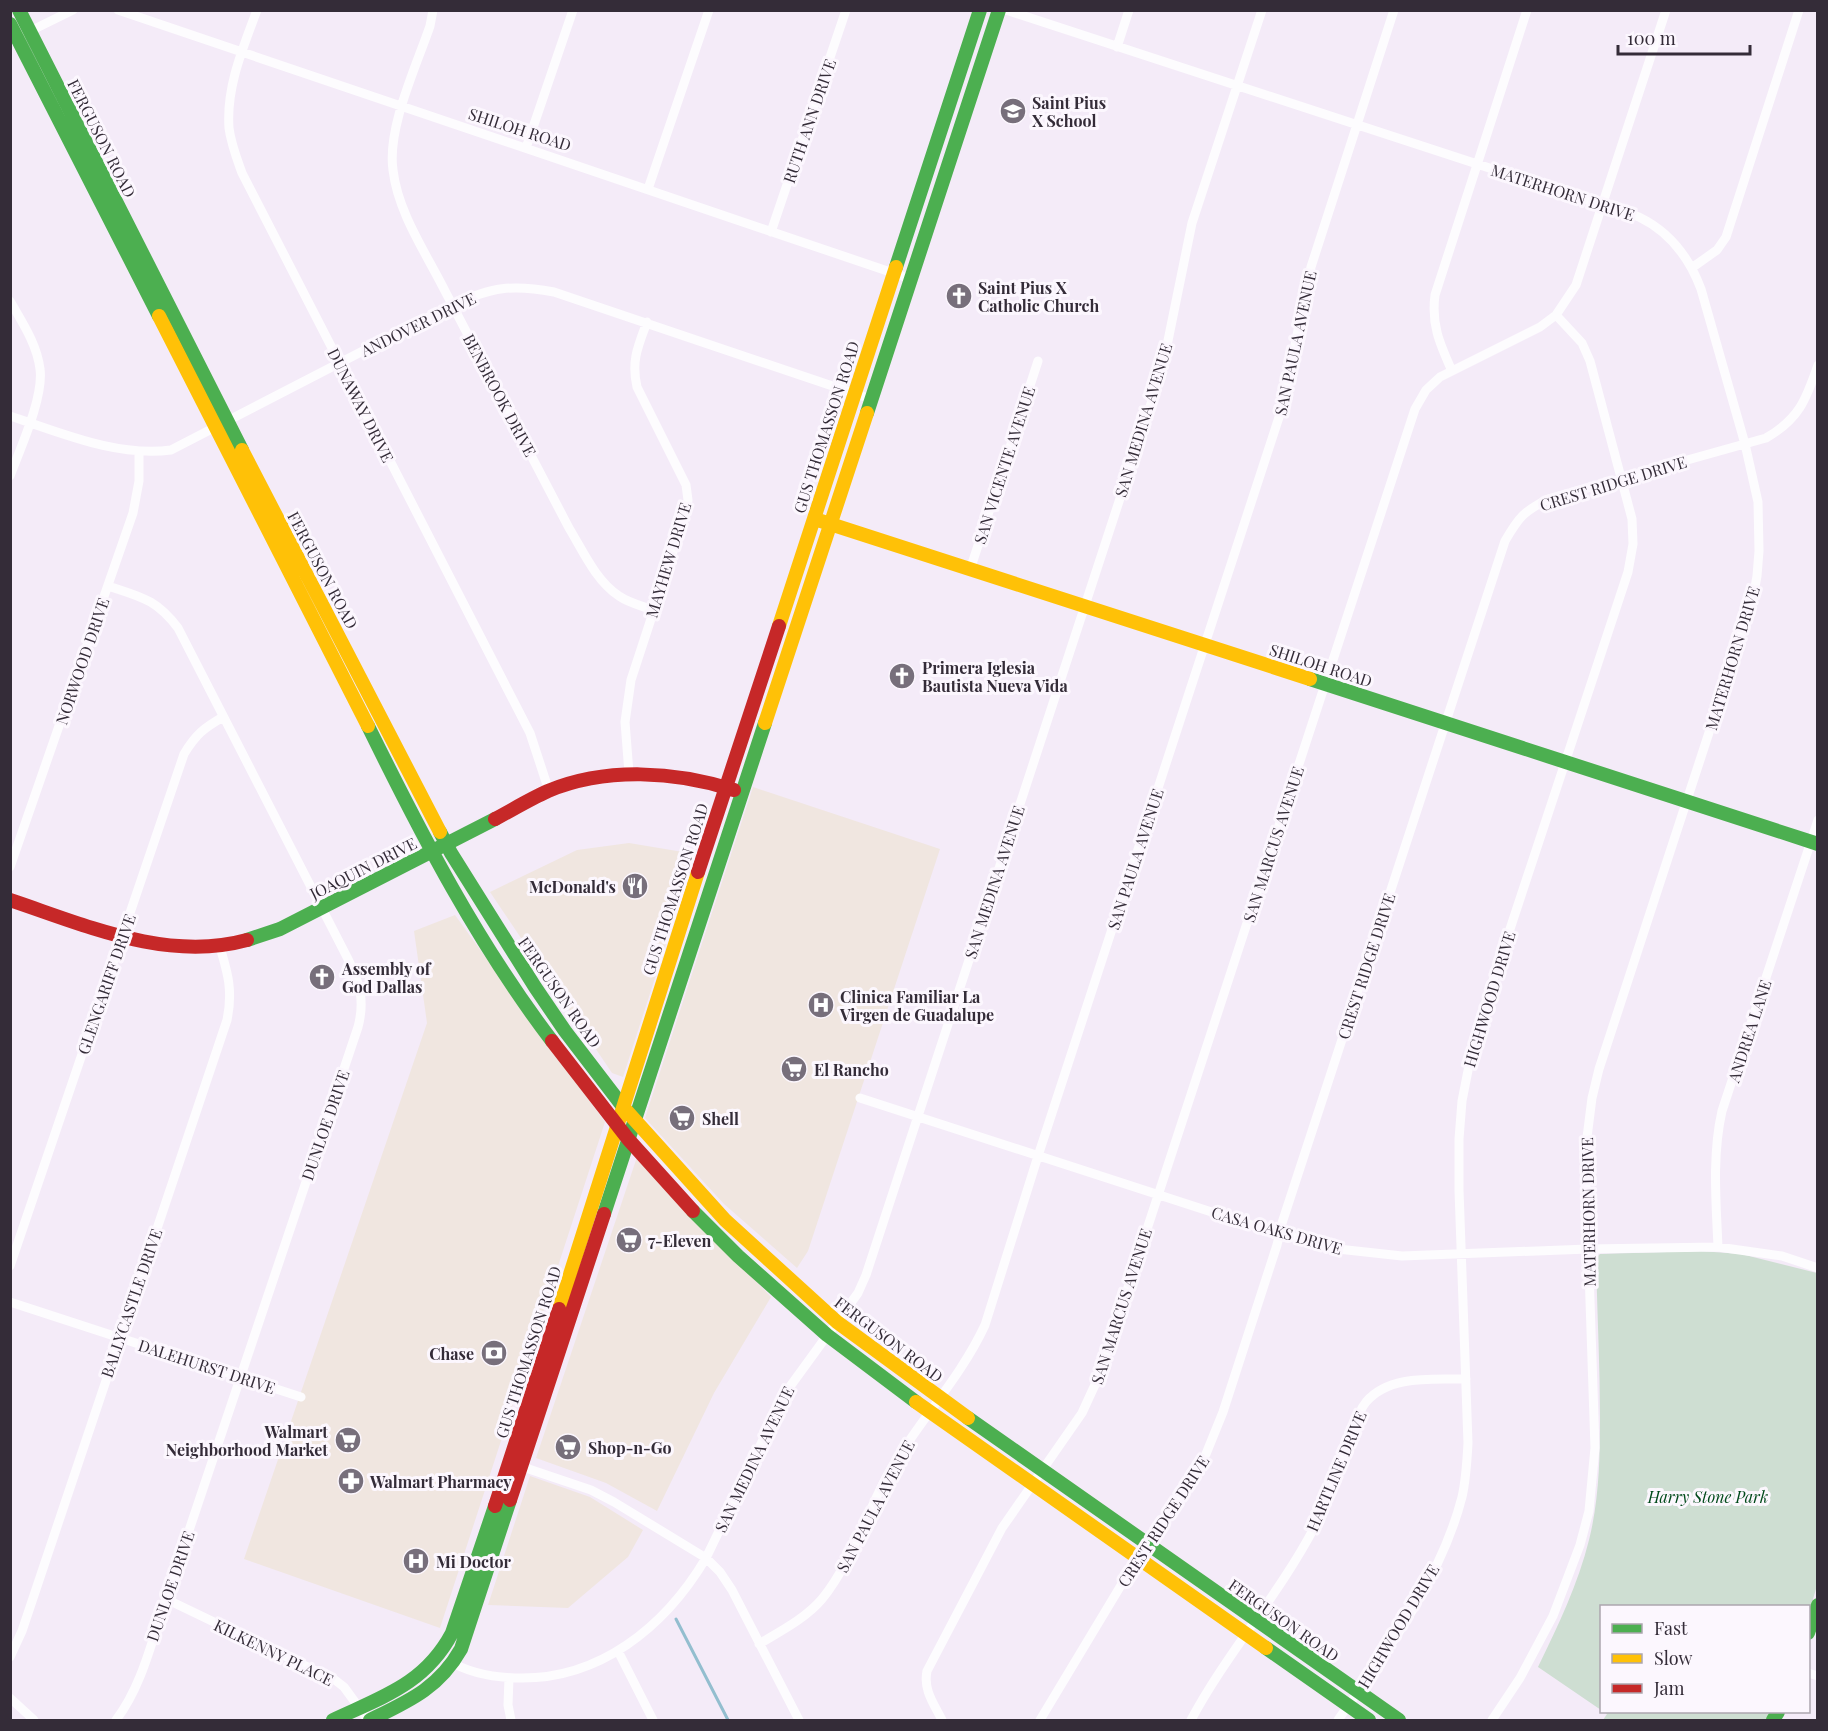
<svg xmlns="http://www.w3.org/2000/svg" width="1828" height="1731" font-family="'Playfair Display',serif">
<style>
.commercial{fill:#f0e6e0}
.green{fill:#ceded2}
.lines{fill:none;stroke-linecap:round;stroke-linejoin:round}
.stream{stroke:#93becf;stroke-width:3}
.street{stroke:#fdfcfe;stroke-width:9}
.fast{stroke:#4caf50;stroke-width:14}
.slow{stroke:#ffc107;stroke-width:14}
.jam{stroke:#c62828;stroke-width:14}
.labels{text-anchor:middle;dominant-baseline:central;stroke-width:6;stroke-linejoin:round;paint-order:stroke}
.poi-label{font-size:16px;font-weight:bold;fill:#342c38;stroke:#fcf7fe;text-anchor:start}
.street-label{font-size:16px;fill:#342c38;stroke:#fcf7fe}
.park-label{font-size:16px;font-style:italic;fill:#004a1a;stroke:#fcf7fe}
</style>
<rect width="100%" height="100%" fill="#f4ebf8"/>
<path class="commercial" d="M 753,787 L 940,849 L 808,1251 L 797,1268 L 724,1204 L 645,1118 Z
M 629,843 L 695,854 L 623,1077 L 612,1073 L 490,892 L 577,850 Z
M 455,915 L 605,1122 L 440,1628 L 244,1559 L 427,1023 L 414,931 Z
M 637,1157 L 771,1297 L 714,1393 L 657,1511 L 606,1483 L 536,1458 Z
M 530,1476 L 590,1497 L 643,1530 L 628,1557 L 568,1608 L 488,1605 Z"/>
<path class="green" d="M 1700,1251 L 1741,1254 L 1817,1273 L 1818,1582 L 1809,1613 L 1808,1606 L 1602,1606 L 1601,1710 L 1538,1667 C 1558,1626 1578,1584 1589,1540 C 1599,1500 1600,1459 1600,1418 C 1600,1364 1597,1311 1596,1258 L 1600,1254 Z
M 1604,1712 L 1770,1712 L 1767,1720 L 1603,1720 L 1607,1714 Z"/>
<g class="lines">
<path class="stream" d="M 676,1619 L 728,1720"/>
<path class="street" d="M 118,10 L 911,279
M 257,10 C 243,48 226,87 229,128 C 231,144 237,159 242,173 L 530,733 L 549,791
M 433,10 L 430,26 C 416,67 387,128 393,170 C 398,213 426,253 445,291 C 486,370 528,449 569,528 C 583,551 596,581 619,596 C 629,603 642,606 653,610
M 1006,10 L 1639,217 C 1670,232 1689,257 1701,289 L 1745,444 L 1758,502 L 1759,551 L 1757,576 L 1753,598 L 1599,1069 L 1592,1098 L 1585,1153 L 1595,1448 L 1589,1511 L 1580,1545 L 1553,1616 L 1520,1678 L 1492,1720
M 10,41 L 73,10
M 1117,47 L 1129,10
M 526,148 L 573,10
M 648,189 L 709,10
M 771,232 L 846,10
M 1693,267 L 1717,250 L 1726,237 L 1799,10
M 10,301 C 22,322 37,344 40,369 C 44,397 20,449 10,476
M 1452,371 C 1440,344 1431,325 1435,295 L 1527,10
M 10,416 C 62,433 116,457 171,450 L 452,305 C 492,287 512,284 554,292 L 871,399
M 970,570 L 1038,361
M 108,586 C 141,597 156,599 178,628 L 348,959 C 360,983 365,1001 358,1027 L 166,1599 C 152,1640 142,1686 116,1720
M 629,773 L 625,722 L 631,680 L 685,515 L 688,500 L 686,485 L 637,387 C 631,361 638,346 647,322
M 10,867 L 133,513 L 139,481 L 139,452
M 860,1098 L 1267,1230 L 1338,1249 L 1402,1256 L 1588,1249 L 1718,1247 L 1782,1256 L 1818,1268
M 1718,1247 C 1716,1201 1712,1155 1722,1111 L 1818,820
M 10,1266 L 184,754 C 196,734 204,728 223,717
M 10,1302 L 301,1397
M 517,1465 L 591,1490 L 614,1502 L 706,1558 L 720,1572 L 732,1590 L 799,1720
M 166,1599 L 335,1680 L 344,1687 L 368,1720
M 759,1644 C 781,1631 806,1618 822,1599 C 850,1565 867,1513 888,1474 C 917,1423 960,1379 985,1325 L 1038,1156 L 1282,408 L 1311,267 L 1394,10
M 618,1651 L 653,1720
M 10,1657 L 22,1631 L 227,1020 C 233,991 228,974 220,947
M 449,1661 C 469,1673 491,1677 515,1678 C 599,1681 665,1627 706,1558 L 786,1392 L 858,1293 L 866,1275 L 1162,370 L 1192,223 L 1262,10
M 1808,1673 L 1818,1676
M 509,1678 L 508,1705 L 511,1720
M 10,1698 L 34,1720
M 942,1720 C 934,1704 923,1690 927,1671 L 1002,1528 L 1082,1413 L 1099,1376 L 1415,409 L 1426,390 L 1440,377 L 1540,327 L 1556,315 L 1576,285 L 1666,10
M 1040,1720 L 1132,1567 L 1195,1475 L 1206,1454 L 1223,1412 L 1277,1245 L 1282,1223 L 1505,541 C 1519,517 1523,512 1548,499 L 1766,438 C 1799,419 1806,400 1818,365
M 1191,1720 C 1227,1653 1278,1596 1314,1528 C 1328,1501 1338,1472 1348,1443 C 1353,1430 1357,1413 1366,1402 C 1390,1374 1434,1380 1466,1379
M 1338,1720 C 1386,1653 1441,1579 1462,1497 C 1466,1480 1467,1461 1468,1443 L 1459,1190 L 1459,1139 L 1462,1101 L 1475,1035 L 1628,572 L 1633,544 L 1632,519 L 1590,361 L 1582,343 L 1556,315"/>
<path class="fast" d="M 19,10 L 242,450
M 10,24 L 159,316
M 896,267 L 980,10
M 867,413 L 999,10
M 1310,679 L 1818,844
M 368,726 C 422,836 478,944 552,1041
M 440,832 L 451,853 L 535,987 L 565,1031 L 624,1108
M 247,940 L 280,929 L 495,819
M 693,1211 L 738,1256 L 827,1335 L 916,1402
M 604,1214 L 765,723
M 968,1418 L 1399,1720
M 1808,1633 L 1818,1605
M 1266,1648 L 1369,1720
M 333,1720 C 382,1697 425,1684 452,1633 L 495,1506
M 370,1720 C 409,1701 439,1688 461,1649 L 510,1500
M 1773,1720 L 1778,1712"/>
<path class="slow" d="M 159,316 L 368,726
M 242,450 L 440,832
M 821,521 L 1310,679
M 779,626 L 896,267
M 765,723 L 867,413
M 624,1108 L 725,1220 L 837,1322 L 968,1418
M 559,1309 L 698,872
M 916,1402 L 1266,1648"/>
<path class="jam" d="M 495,819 C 512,810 530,799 548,791 C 606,767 675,771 734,790
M 698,872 L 779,626
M 10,900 C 85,925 167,962 247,940
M 552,1041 L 628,1139 L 693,1211
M 510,1500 L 604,1214
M 495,1506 L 559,1309"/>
</g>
<defs>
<symbol id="school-disc" viewBox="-11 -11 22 22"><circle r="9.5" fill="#776f7b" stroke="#fcf7fe"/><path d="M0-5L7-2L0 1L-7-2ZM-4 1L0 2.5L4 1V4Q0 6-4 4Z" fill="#fff"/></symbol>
<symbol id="church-disc" viewBox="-11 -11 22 22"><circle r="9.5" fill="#776f7b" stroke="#fcf7fe"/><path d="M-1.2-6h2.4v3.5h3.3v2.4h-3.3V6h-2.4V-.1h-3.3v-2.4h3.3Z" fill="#fff"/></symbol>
<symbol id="restaurant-disc" viewBox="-11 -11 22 22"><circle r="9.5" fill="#776f7b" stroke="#fcf7fe"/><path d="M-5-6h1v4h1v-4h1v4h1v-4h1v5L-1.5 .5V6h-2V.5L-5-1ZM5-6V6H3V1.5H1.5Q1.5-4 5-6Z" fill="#fff"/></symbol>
<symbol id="hospital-disc" viewBox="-11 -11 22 22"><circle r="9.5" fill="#776f7b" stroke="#fcf7fe"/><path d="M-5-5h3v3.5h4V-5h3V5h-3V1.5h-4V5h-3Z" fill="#fff"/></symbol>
<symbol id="supermarket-disc" viewBox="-11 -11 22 22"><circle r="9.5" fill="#776f7b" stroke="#fcf7fe"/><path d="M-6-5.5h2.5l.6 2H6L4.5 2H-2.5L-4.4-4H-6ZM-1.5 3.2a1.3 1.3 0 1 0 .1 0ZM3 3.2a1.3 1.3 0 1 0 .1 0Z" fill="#fff"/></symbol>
<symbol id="bank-disc" viewBox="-11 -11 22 22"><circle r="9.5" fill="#776f7b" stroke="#fcf7fe"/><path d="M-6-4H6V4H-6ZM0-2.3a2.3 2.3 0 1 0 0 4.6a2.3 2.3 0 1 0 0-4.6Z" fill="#fff"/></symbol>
<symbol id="pharmacy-disc" viewBox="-11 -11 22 22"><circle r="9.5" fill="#776f7b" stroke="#fcf7fe"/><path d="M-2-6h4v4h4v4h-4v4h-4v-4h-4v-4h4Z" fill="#fff"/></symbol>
</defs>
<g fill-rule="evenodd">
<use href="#school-disc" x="998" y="96" width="30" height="30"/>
<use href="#church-disc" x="944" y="281" width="30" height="30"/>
<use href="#church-disc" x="887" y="661" width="30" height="30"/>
<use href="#restaurant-disc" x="620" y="871" width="30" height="30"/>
<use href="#church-disc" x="307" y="962" width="30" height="30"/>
<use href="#hospital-disc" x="806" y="990" width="30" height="30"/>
<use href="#supermarket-disc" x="779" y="1054" width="30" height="30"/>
<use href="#supermarket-disc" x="667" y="1103" width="30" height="30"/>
<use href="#supermarket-disc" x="614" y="1225" width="30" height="30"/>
<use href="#bank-disc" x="479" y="1338" width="30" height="30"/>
<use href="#supermarket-disc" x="333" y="1425" width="30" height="30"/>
<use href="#supermarket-disc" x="553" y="1432" width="30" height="30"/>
<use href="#pharmacy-disc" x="336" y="1466" width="30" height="30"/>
<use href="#hospital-disc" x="401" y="1546" width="30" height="30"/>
</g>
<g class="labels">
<g class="poi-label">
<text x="1032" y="102">Saint Pius<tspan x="1032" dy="18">X School</tspan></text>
<text x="978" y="287">Saint Pius X<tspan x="978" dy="18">Catholic Church</tspan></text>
<text x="922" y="667">Primera Iglesia<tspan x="922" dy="18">Bautista Nueva Vida</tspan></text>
<text x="616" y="886" text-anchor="end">McDonald's</text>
<text x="342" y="968">Assembly of<tspan x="342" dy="18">God Dallas</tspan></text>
<text x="840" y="996">Clinica Familiar La<tspan x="840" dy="18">Virgen de Guadalupe</tspan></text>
<text x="814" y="1069">El Rancho</text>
<text x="702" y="1118">Shell</text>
<text x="648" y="1240">7-Eleven</text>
<text x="474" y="1353" text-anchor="end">Chase</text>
<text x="328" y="1431" text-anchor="end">Walmart<tspan x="328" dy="18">Neighborhood Market</tspan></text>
<text x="588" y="1447">Shop-n-Go</text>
<text x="370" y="1481">Walmart Pharmacy</text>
<text x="436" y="1561">Mi Doctor</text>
</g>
<g class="street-label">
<text transform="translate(809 121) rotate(-71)">RUTH ANN DRIVE</text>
<text transform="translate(520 129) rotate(18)">SHILOH ROAD</text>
<text transform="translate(102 138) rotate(63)">FERGUSON ROAD</text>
<text transform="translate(1563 192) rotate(18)">MATERHORN DRIVE</text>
<text transform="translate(418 324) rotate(-26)">ANDOVER DRIVE</text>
<text transform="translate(1295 343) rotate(-78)">SAN PAULA AVENUE</text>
<text transform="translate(500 395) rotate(62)">BENBROOK DRIVE</text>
<text transform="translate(361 405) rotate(63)">DUNAWAY DRIVE</text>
<text transform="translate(1143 420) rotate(-73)">SAN MEDINA AVENUE</text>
<text transform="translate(826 427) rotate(-72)">GUS THOMASSON ROAD</text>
<text transform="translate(1004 465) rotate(-72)">SAN VICENTE AVENUE</text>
<text transform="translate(1613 483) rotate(-17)">CREST RIDGE DRIVE</text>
<text transform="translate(668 560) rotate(-73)">MAYHEW DRIVE</text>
<text transform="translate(323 570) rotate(62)">FERGUSON ROAD</text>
<text transform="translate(1732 658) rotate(-73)">MATERHORN DRIVE</text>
<text transform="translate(82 661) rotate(-71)">NORWOOD DRIVE</text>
<text transform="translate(1321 665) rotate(18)">SHILOH ROAD</text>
<text transform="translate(1273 844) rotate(-72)">SAN MARCUS AVENUE</text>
<text transform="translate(1135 859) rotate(-72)">SAN PAULA AVENUE</text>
<text transform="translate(363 868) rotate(-27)">JOAQUIN DRIVE</text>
<text transform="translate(994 882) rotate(-72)">SAN MEDINA AVENUE</text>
<text transform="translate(675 889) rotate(-72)">GUS THOMASSON ROAD</text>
<text transform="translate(1366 966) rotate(-72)">CREST RIDGE DRIVE</text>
<text transform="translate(106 984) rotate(-71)">GLENGARIFF DRIVE</text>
<text transform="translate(560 992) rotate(55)">FERGUSON ROAD</text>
<text transform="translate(1489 999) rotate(-73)">HIGHWOOD DRIVE</text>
<text transform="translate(1749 1031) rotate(-72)">ANDREA LANE</text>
<text transform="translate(325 1125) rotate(-71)">DUNLOE DRIVE</text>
<text transform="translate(1588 1212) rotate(-91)">MATERHORN DRIVE</text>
<text transform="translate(1277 1230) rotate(16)">CASA OAKS DRIVE</text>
<text transform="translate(131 1303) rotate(-71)">BALLYCASTLE DRIVE</text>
<text transform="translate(1121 1306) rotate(-72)">SAN MARCUS AVENUE</text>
<text transform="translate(889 1339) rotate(37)">FERGUSON ROAD</text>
<text transform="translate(528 1352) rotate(-72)">GUS THOMASSON ROAD</text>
<text transform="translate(207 1366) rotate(18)">DALEHURST DRIVE</text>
<text transform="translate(754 1459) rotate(-64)">SAN MEDINA AVENUE</text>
<text transform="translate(1336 1471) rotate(-67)">HARTLINE DRIVE</text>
<text transform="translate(875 1506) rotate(-62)">SAN PAULA AVENUE</text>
<text transform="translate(1163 1521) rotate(-57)">CREST RIDGE DRIVE</text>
<text transform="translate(170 1586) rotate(-71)">DUNLOE DRIVE</text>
<text transform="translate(1284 1620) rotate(35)">FERGUSON ROAD</text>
<text transform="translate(1398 1626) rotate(-59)">HIGHWOOD DRIVE</text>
<text transform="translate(274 1652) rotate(26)">KILKENNY PLACE</text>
</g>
<g class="park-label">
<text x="1708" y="1496">Harry Stone Park</text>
</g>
</g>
<rect width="1828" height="1731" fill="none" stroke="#342c38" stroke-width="24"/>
<rect x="1600" y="1605" width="210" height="108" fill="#fcf7fe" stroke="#aca6af" stroke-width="1.5"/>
<rect x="1612" y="1624" width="30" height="9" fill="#4caf50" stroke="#aca6af" stroke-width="1.5"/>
<text x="1654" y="1635" font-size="18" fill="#342c38">Fast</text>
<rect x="1612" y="1654" width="30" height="9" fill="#ffc107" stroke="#aca6af" stroke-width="1.5"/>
<text x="1654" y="1665" font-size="18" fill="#342c38">Slow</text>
<rect x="1612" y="1684" width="30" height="9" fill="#c62828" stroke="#aca6af" stroke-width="1.5"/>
<text x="1654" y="1695" font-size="18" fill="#342c38">Jam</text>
<path d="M1618 45v9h132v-9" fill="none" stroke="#342c38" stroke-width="3"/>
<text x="1627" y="45" font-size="18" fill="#342c38" stroke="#fcf7fe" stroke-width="4.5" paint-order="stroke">100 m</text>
</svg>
